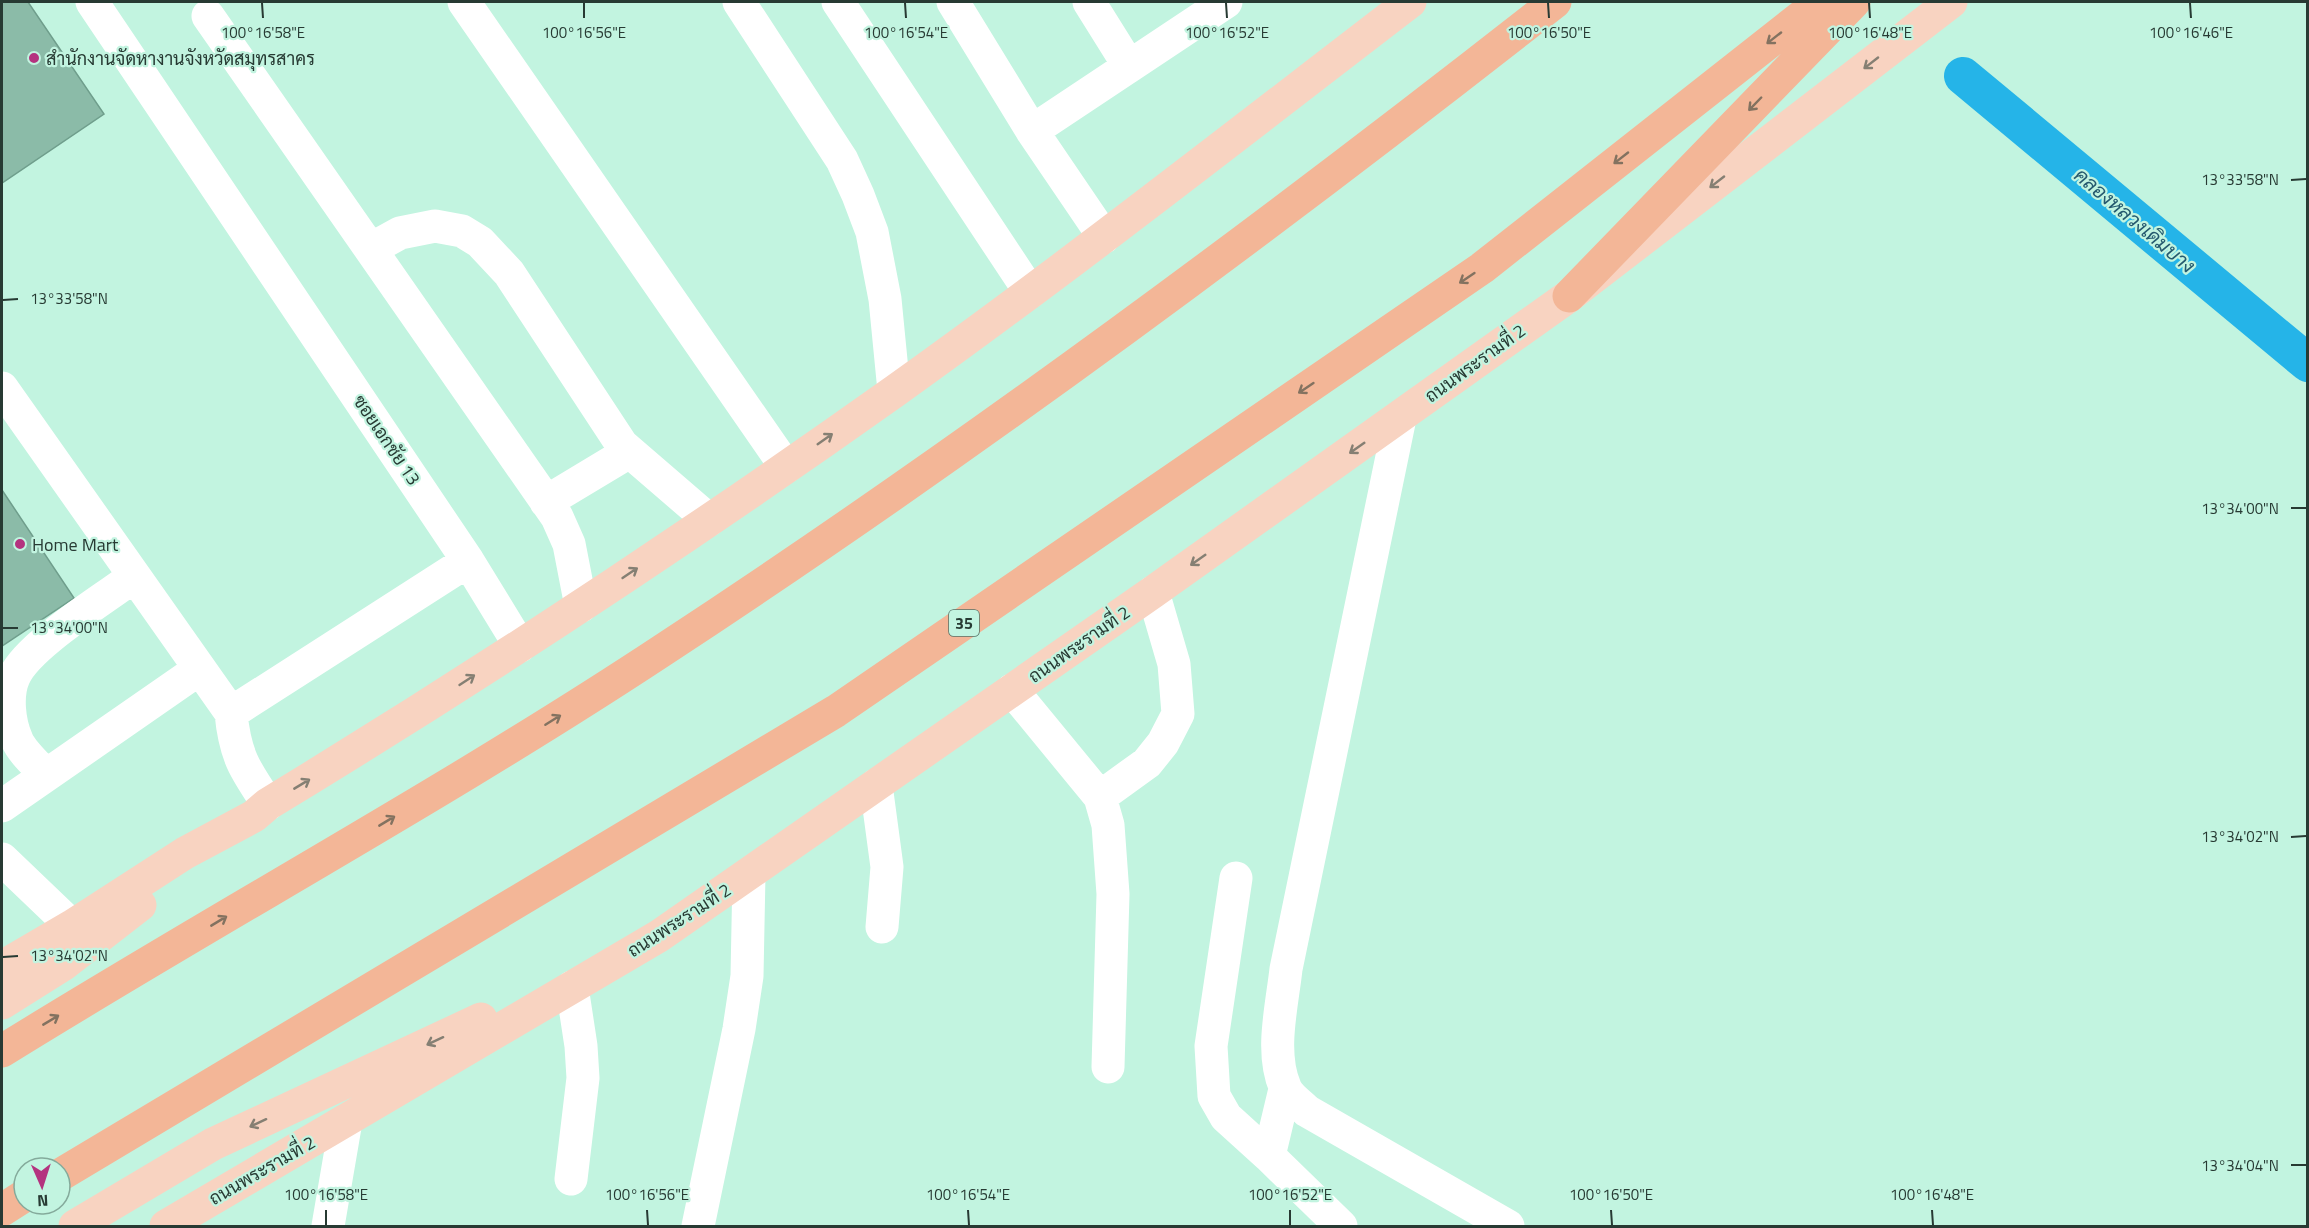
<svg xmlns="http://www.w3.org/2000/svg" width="2309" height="1228" font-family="'Titillium Web',Sarabun,sans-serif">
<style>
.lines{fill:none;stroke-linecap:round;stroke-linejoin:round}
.canal{stroke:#25b4e8;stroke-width:38}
.building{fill:#8bbba8;stroke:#6f9e8c;stroke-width:1.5}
.minor{stroke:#fff;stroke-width:33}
.major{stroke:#f8d3c1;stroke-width:33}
.highway{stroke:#f3b697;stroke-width:33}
.oneway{stroke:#837260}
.oneway2{stroke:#857f73}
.ticks{fill:none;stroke:#273a33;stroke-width:2}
.poi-dot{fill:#b4337f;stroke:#c2f4e0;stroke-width:2}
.labels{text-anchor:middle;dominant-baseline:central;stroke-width:4.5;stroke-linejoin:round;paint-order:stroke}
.shield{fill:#c2f4e0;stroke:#567267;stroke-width:1.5}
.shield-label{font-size:16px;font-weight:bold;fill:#273a33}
.poi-label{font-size:18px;fill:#273a33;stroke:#c2f4e0;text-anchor:start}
.street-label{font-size:18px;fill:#273a33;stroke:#c2f4e0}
.water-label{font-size:20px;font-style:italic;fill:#25596f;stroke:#c2f4e0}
.ticks-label{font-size:15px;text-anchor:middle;fill:#273a33;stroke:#c2f4e0;stroke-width:4.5;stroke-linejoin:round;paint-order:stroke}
</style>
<rect width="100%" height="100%" fill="#c2f4e0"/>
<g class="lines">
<path class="canal" d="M 1963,76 L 2308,363"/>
</g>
<path class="building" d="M 2,2 L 28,2 L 104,114 L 2,183 Z
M 2,490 L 74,598 L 2,646 Z"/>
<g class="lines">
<path class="minor" d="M 92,2 L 468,561 L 231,713 C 235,756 245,770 268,804
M 464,2 L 786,467
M 739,2 L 842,160 L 858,195 L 872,232 L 885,299 L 894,391
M 838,2 L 1030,292
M 953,2 L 1032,131 L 1104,237
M 1089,2 L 1129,66
M 208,16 L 557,517 L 569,544 L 581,606
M 1032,131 L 1226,2
M 371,249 L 400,233 L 435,226 L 462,231 L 480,242 L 509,273 L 622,445 L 709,520
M 2,388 L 231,713
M 1400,418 L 1286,969 C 1282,1006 1270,1052 1285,1087 C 1288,1096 1300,1104 1307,1111 L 1508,1226
M 546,502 L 629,452
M 468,561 L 520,646
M 1012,690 L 1100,797 L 1108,825 L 1113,894 L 1108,1067
M 46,775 C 37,765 22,752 17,740 C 9,722 6,695 14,677 C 28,645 103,600 133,577
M 876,785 L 887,867 L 882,927
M 1100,797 L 1147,763 L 1163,743 L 1178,714 L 1174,664 L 1153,592
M 2,806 L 198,670
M 2,859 L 72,926
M 1236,878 L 1211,1046 L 1214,1096 L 1226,1117 L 1269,1156
M 1285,1089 L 1269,1156 L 1341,1226
M 571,1179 L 583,1078 L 581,1046 L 572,987
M 328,1226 L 346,1121
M 698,1226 L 739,1029 L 747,976 L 749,874"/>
<path class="major" d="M 2,967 L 72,926 L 185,853 L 254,816 L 268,804 C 482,674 691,536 895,391 C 1070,266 1239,133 1410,2
M 2,1003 L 64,964 L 140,905
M 75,1226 L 213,1144 L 481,1019
M 166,1226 L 659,936 L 1153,592 L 1569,296 L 1951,2"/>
<path class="highway" d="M 1569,296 L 1854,2
M 2,1051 C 221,915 448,792 663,650 C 971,448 1266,229 1555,2
M 60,1175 L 836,711 L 1482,268 L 1820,2
M 2,1210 L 24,1196"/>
</g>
<defs><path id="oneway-shaft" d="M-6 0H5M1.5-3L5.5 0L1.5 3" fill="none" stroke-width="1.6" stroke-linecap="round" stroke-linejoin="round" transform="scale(1.5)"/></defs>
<g class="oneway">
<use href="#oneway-shaft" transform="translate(1774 38) rotate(142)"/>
<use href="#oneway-shaft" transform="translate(1755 104) rotate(134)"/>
<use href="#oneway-shaft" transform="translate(1621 158) rotate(142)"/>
<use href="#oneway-shaft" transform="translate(1467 278) rotate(146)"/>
<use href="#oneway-shaft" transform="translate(1306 388) rotate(146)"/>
<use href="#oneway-shaft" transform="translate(553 720) rotate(-32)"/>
<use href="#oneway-shaft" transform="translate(387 821) rotate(-31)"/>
<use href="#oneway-shaft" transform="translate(219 921) rotate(-31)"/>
<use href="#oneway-shaft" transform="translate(51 1020) rotate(-31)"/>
</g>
<g class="oneway2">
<use href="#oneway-shaft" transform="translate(1871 63) rotate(142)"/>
<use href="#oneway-shaft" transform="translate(1717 182) rotate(142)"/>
<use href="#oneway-shaft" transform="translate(825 439) rotate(-35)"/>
<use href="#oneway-shaft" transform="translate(1357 448) rotate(145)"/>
<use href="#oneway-shaft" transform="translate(1198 560) rotate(145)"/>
<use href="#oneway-shaft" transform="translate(630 573) rotate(-34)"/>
<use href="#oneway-shaft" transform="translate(467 680) rotate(-33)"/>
<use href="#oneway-shaft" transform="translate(302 784) rotate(-31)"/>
<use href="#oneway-shaft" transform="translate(435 1041) rotate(155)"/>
<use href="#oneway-shaft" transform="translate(258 1123) rotate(155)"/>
</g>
<path class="ticks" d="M 262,3 L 263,18M 584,3 L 584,18M 905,3 L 906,18M 1226,3 L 1227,18M 1548,3 L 1549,18M 1869,3 L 1870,18M 2190,3 L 2191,18M 2291,180 L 2306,179M 3,300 L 18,299M 2291,508 L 2306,508M 3,628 L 18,628M 2291,837 L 2306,836M 3,957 L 18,956M 2291,1165 L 2306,1165M 326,1210 L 326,1225M 647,1210 L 648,1225M 968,1210 L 969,1225M 1290,1210 L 1290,1225M 1611,1210 L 1612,1225M 1932,1210 L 1933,1225"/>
<g class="poi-dot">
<circle cx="34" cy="58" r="6"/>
<circle cx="20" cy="544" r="6"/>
</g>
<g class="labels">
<rect class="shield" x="949" y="610" width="30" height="26" rx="4.5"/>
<g class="shield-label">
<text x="964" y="623">35</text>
</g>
<g class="poi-label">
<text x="46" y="58">สำนักงานจัดหางานจังหวัดสมุทรสาคร</text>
<text x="32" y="544">Home Mart</text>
</g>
<g class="street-label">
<text transform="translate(1475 363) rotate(-36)">ถนนพระรามที่ 2</text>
<text transform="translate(387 440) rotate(56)">ซอยเอกชัย 13</text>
<text transform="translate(1079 644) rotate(-35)">ถนนพระรามที่ 2</text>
<text transform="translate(679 920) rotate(-33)">ถนนพระรามที่ 2</text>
<text transform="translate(262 1170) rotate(-30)">ถนนพระรามที่ 2</text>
</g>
<g class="water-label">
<text transform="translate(2135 220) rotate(40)">คลองหลวงเดิมบาง</text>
</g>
</g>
<g class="ticks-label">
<text x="263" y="38">100°16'58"E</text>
<text x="584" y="38">100°16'56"E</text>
<text x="906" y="38">100°16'54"E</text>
<text x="1227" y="38">100°16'52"E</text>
<text x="1549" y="38">100°16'50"E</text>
<text x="1870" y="38">100°16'48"E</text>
<text x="2191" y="38">100°16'46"E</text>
<text x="2240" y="185">13°33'58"N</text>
<text x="69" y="304">13°33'58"N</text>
<text x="2240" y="514">13°34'00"N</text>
<text x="69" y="633">13°34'00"N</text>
<text x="2240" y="842">13°34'02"N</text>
<text x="69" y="961">13°34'02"N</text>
<text x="2240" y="1171">13°34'04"N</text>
<text x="326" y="1200">100°16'58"E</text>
<text x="647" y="1200">100°16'56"E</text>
<text x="968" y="1200">100°16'54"E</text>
<text x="1290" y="1200">100°16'52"E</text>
<text x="1611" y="1200">100°16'50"E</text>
<text x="1932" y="1200">100°16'48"E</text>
</g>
<rect width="2309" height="1228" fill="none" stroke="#273a33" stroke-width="6"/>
<g transform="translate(42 1186) rotate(177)"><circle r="28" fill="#c2f4e0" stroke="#84aa9b" stroke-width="1.5"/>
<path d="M0-4.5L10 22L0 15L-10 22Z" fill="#b4337f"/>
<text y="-9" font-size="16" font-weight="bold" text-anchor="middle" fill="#273a33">N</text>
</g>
</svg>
